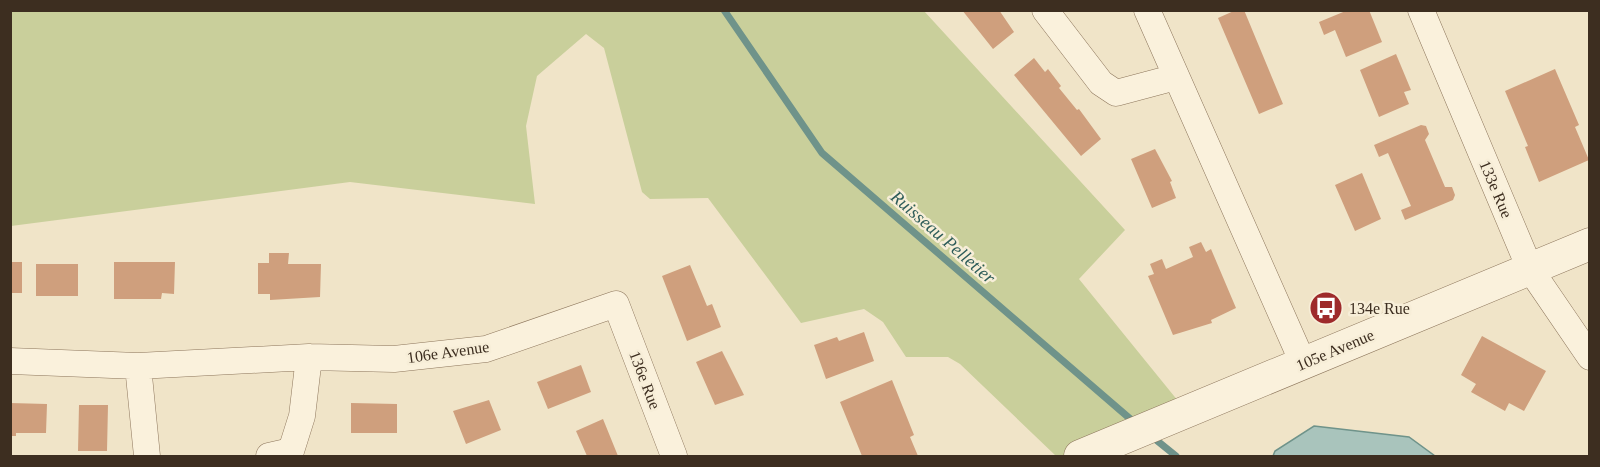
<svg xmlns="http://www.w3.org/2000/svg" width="1600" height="467" font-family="'Times New Roman',serif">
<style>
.green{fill:#c9cf9b}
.water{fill:#a9c4bc;stroke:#6f938a;stroke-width:1.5}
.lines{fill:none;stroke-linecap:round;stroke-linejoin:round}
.stream{stroke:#6f938a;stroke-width:7}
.building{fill:#cf9f7d}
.minor-casing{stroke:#8d765c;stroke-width:27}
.tertiary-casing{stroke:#8d765c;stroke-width:33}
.minor{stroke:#faf1dc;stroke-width:26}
.tertiary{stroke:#faf1dc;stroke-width:32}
.labels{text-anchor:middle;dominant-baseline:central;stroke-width:5;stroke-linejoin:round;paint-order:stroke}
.street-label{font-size:16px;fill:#3d2e20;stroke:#f7eed8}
.poi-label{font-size:16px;fill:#3d2e20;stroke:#f7eed8;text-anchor:start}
.water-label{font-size:18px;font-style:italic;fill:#2f5d5a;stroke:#f7eed8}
</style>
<rect width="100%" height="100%" fill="#f0e4c8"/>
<path class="green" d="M 10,11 L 924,11 L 1125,230 L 1079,279 L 1187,412 L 1080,456 L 1056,456 L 960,364 L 948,357 L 906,357 L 883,322 L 864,309 L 801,323 L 708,198 L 650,199 L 642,192 L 604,48 L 586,34 L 537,76 L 526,126 L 535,204 L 350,182 L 11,226 Z"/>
<path class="water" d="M 1314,426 L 1409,437 L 1435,456 L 1273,456 L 1275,451 Z"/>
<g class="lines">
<path class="stream" d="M 724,10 L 822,153 L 1135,423
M 1150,435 L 1176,456"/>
</g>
<path class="building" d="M 962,10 L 999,10 L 1014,32 L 993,49 Z
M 1236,10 L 1244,10 L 1283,104 L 1259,114 L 1218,18 Z
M 1348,10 L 1369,10 L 1382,42 L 1346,57 L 1335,30 L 1324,35 L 1319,22 Z
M 1396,54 L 1411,90 L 1404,92 L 1409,104 L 1379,117 L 1360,70 Z
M 1034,58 L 1045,72 L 1048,69 L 1061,86 L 1059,88 L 1077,110 L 1079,109 L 1101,139 L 1081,156 L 1014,75 Z
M 1555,69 L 1579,125 L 1575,127 L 1589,160 L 1539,182 L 1525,147 L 1528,146 L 1505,91 Z
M 1421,125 L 1426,126 L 1429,134 L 1425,140 L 1445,187 L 1452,187 L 1455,195 L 1453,200 L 1405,220 L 1401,210 L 1411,206 L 1388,153 L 1379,157 L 1374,145 Z
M 1155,149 L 1172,181 L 1170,182 L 1176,198 L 1152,208 L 1131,159 Z
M 1362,173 L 1381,219 L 1355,231 L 1335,185 Z
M 1201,242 L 1206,252 L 1211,249 L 1236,308 L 1211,320 L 1212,323 L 1173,335 L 1148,276 L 1154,274 L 1150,264 L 1162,259 L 1166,269 L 1193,257 L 1189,247 Z
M 269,253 L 289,253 L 288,264 L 321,264 L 320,297 L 270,300 L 270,294 L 258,294 L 258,263 L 269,263 Z
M 10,262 L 22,262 L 22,293 L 10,293 Z
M 114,262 L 175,262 L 174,294 L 162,293 L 161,299 L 114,299 Z
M 36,264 L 78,264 L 78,296 L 36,296 Z
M 690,265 L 707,306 L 712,304 L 721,327 L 687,341 L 662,276 Z
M 864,332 L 874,361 L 826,379 L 814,345 L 837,337 L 839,341 Z
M 1482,336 L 1546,371 L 1524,411 L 1509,403 L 1505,411 L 1471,392 L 1476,384 L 1461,375 Z
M 722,351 L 744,395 L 715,405 L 696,362 Z
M 581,365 L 591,392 L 548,409 L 537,382 Z
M 892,380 L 914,435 L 910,437 L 918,456 L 862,456 L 840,402 Z
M 489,400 L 501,430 L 466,444 L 453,411 Z
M 10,403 L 47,404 L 46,433 L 16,433 L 16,436 L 10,436 Z
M 351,403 L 397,404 L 397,433 L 351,433 Z
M 79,405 L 108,405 L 107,451 L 78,451 Z
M 603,419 L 618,456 L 587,456 L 576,431 Z"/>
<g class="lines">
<defs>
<path id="minor" d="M 1045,10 L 1101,83 L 1116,93 L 1176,77
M 1147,10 L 1303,363
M 1421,10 L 1530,269 L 1590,357
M 10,361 L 138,366 L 309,357 L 394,359 L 486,349 L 616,304 L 674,456
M 138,366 L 147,456
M 269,456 L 291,451 L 302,416 L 309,357"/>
<path id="tertiary" d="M 1080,456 L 1590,244"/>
</defs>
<use href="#minor" class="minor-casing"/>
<use href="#tertiary" class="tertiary-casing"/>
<use href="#minor" class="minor"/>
<use href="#tertiary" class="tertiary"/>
</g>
<defs>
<symbol id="bus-disc" viewBox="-11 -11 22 22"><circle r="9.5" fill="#9e2a2b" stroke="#f7eed8"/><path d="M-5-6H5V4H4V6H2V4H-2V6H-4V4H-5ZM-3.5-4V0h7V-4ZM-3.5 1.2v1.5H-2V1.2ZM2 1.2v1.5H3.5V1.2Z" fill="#fff"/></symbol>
</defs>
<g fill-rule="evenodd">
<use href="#bus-disc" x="1307" y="289" width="38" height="38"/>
</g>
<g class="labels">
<g class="street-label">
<text transform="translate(1496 189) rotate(67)">133e Rue</text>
<text transform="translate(1335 350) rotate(-23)">105e Avenue</text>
<text transform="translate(448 352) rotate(-8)">106e Avenue</text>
<text transform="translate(645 380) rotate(69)">136e Rue</text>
</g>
<g class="poi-label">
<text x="1349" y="308">134e Rue</text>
</g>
<g class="water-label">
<text transform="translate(943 237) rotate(41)">Ruisseau Pelletier</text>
</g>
</g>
<rect width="1600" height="467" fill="none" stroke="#3d2e20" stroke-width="24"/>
</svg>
